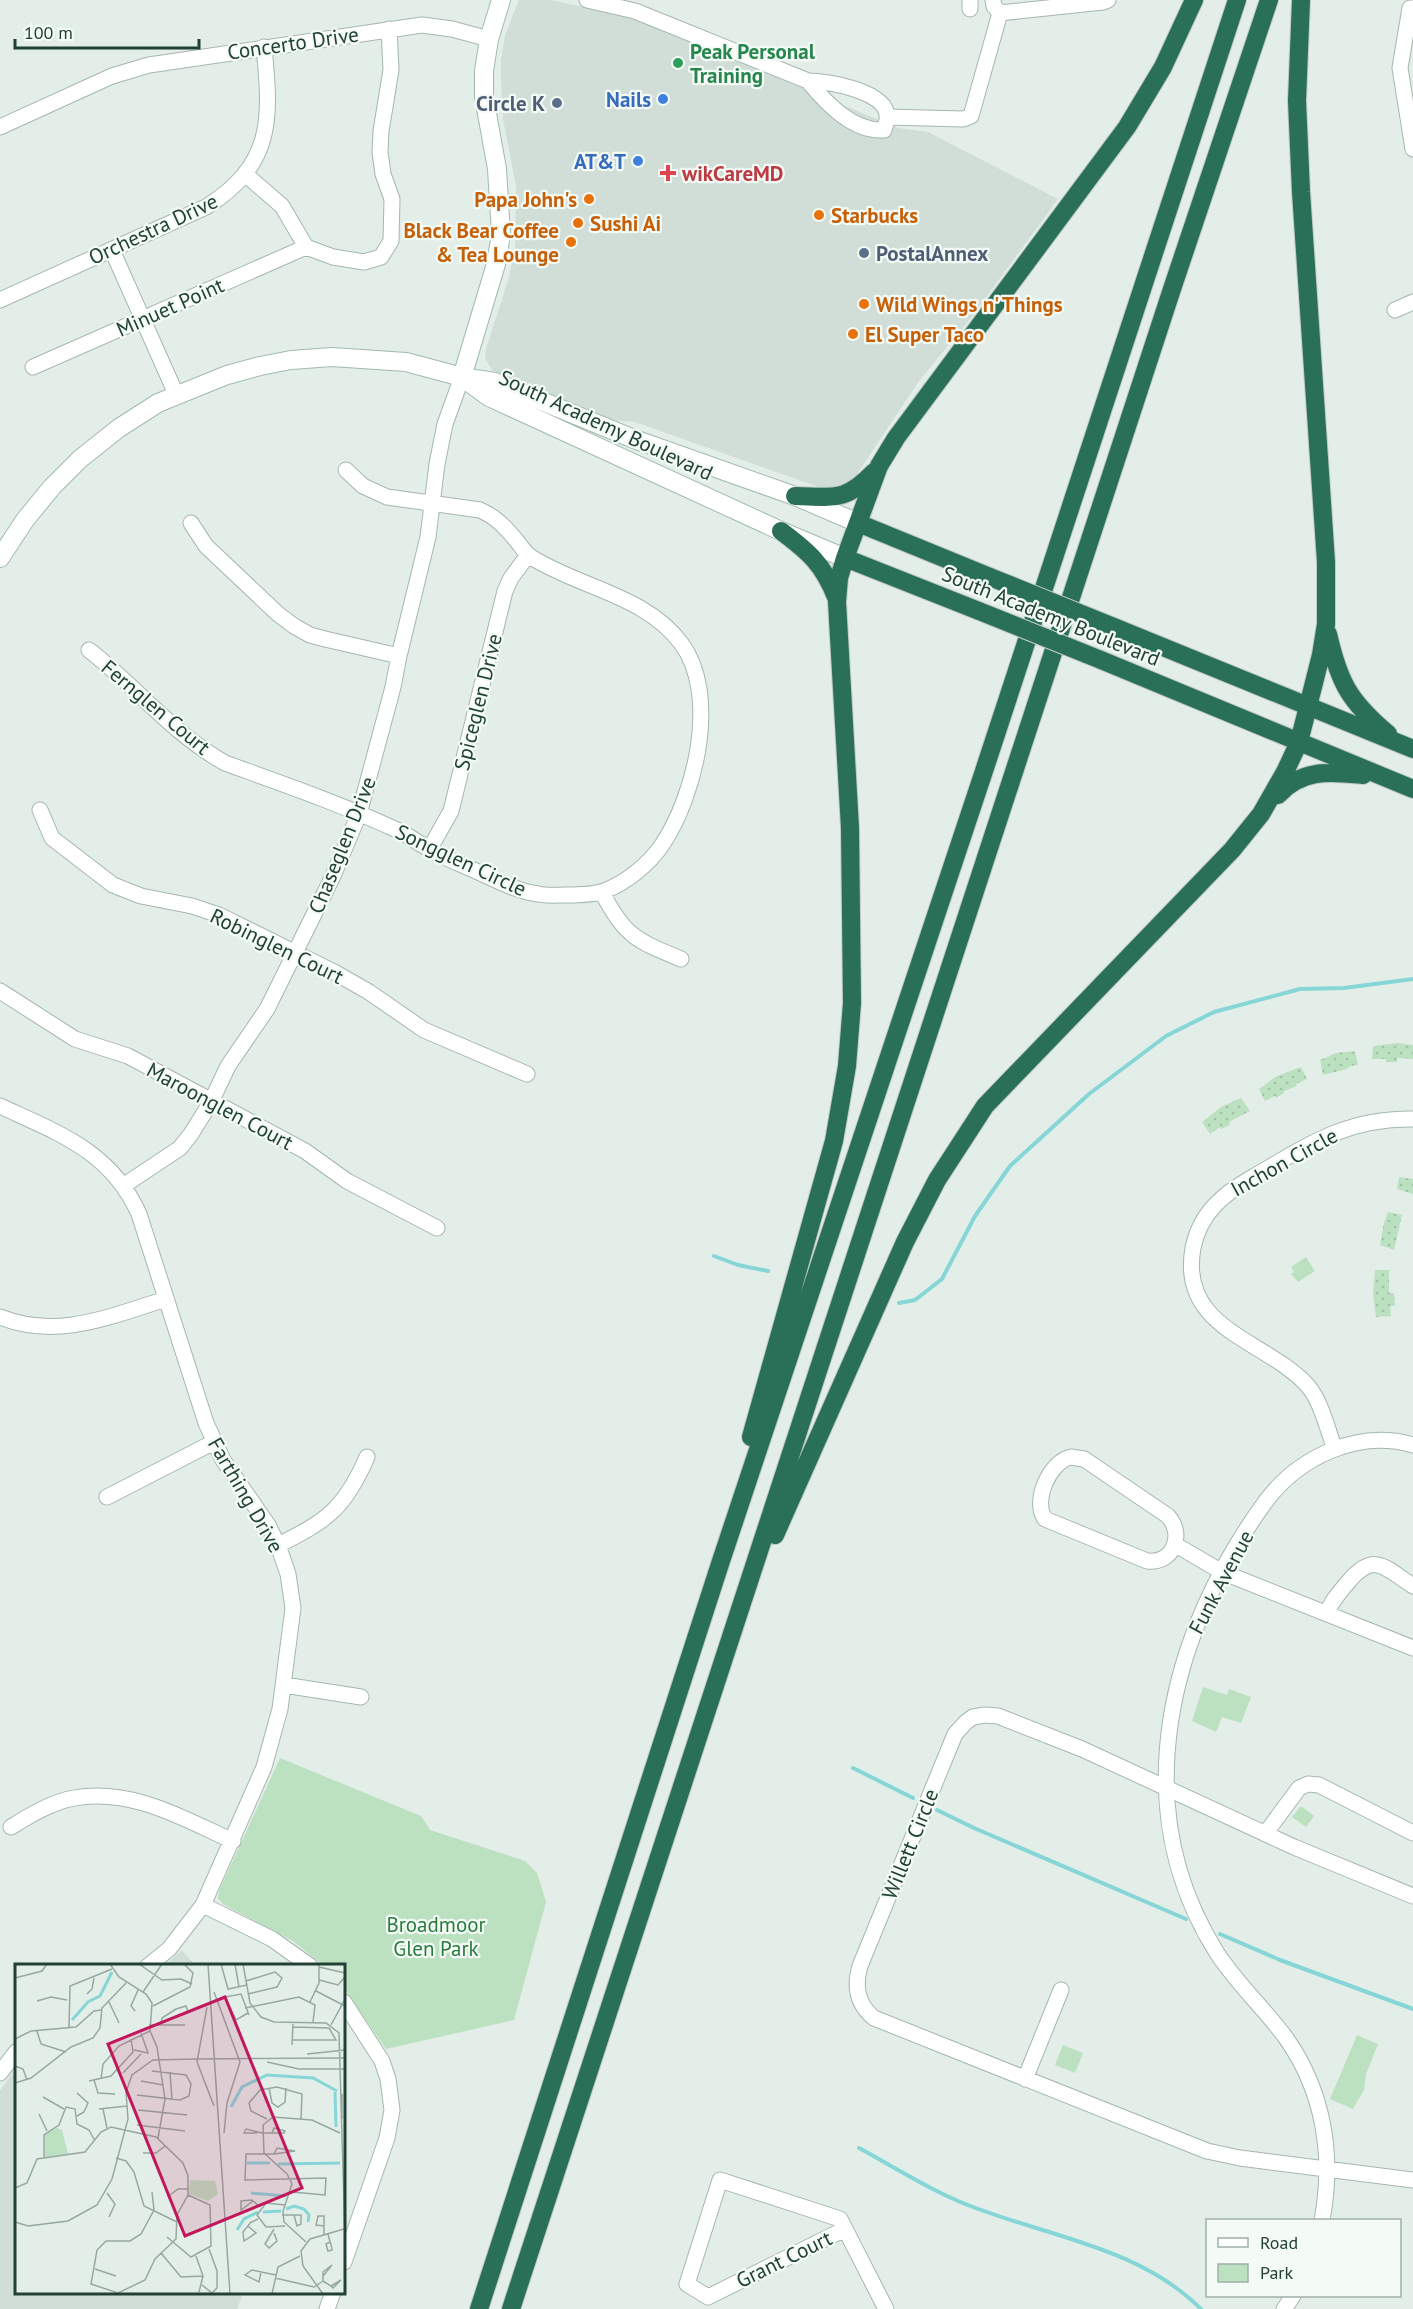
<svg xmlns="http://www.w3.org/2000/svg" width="1413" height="2309" font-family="'PT Sans',sans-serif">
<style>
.built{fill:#d1ded7}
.grass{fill:url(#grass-dots)}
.green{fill:#bbe1c0}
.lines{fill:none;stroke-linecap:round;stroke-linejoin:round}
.stream{stroke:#87d6d7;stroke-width:4}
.street-casing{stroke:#a5b7ae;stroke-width:17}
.secondary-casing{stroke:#a1bbae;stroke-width:20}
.highway-casing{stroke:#c1cac6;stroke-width:20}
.street{stroke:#fff;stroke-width:15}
.secondary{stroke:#fff;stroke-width:18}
.highway{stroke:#2a7058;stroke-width:18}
.highway-bridge-casing{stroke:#c1cac6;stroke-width:20;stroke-linecap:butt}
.highway-bridge{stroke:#2a7058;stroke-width:18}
.leisure-dot{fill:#2e9e5b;stroke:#f4faf6;stroke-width:2}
.shop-dot{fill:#3f7fe0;stroke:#f4faf6;stroke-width:2}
.service-dot{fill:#5c6f8a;stroke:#f4faf6;stroke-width:2}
.health-dot{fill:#e0444e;stroke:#f4faf6;stroke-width:2}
.food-dot{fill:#e8710a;stroke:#f4faf6;stroke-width:2}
.labels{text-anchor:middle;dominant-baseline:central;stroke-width:4.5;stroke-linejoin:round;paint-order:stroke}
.street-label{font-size:21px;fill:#214134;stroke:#f4faf6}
.leisure-label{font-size:21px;font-weight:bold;fill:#27864d;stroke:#f4faf6;text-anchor:start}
.shop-label{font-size:21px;font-weight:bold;fill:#366cbe;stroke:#f4faf6;text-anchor:end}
.service-label{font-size:21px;font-weight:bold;fill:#4e5e75;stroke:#f4faf6;text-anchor:end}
.health-label{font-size:21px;font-weight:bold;fill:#be3a42;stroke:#f4faf6;text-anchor:start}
.food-label{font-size:21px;font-weight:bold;fill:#c56008;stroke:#f4faf6;text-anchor:start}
.park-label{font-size:21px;fill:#287c3c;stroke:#f4faf6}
.inset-river{fill:none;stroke:#87d6d7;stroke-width:3}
.inset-road{fill:none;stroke:#95a9a0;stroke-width:1.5}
.view{fill:#c2185b;fill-opacity:0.15;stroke:#c2185b;stroke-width:3}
.inset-edge{fill:none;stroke:#214134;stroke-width:3}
</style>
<defs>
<pattern id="grass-dots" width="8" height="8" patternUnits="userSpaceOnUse" patternTransform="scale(1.5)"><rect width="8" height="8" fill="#bbe1c0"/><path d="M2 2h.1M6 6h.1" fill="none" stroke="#a0c2a6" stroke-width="1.8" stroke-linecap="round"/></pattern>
</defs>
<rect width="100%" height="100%" fill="#e3eee8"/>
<path class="built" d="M 519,0 L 551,0 L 632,17 L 898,128 L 928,132 L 1058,199 L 971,318 L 919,381 L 853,480 L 836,490 L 821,488 L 635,422 L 609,420 L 492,370 L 485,358 L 486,349 L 509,277 L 515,248 L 516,186 L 503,119 L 501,82 L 501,59 L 505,35 Z
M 182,1950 L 195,1965 L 165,1965 Z
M 16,2067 L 16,2292 L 243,2293 L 237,2309 L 0,2309 L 0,2091 Z"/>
<path class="grass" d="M 1398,1043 L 1413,1045 L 1413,1059 L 1397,1058 L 1397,1062 L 1386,1062 L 1386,1059 L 1372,1059 L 1373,1046 Z
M 1355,1051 L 1358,1065 L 1350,1066 L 1347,1069 L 1323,1075 L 1320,1060 L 1336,1053 Z
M 1301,1067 L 1307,1079 L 1296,1084 L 1297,1086 L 1284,1091 L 1284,1093 L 1276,1098 L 1275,1096 L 1265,1101 L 1259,1089 L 1277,1076 Z
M 1241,1098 L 1250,1111 L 1229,1122 L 1230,1125 L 1221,1129 L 1220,1127 L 1210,1134 L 1202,1122 L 1221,1107 Z
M 1399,1177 L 1413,1179 L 1413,1194 L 1397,1189 Z
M 1388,1212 L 1402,1215 L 1394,1250 L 1380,1245 L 1384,1223 Z
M 1375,1270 L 1389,1270 L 1389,1293 L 1394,1293 L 1395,1306 L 1390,1306 L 1391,1316 L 1376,1317 L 1373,1293 Z"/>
<path class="green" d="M 1306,1257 L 1315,1271 L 1298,1282 L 1291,1274 L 1294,1272 L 1291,1267 Z
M 1203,1687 L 1227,1695 L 1229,1689 L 1251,1697 L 1241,1723 L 1222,1717 L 1216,1732 L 1192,1721 Z
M 280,1758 L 421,1816 L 430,1830 L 525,1861 L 537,1873 L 546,1902 L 514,2020 L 386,2049 L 344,1988 L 344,1966 L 323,1965 L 293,1941 L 223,1904 L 218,1898 L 219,1891 Z
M 1301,1806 L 1314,1816 L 1306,1827 L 1292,1817 Z
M 1357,2035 L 1378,2044 L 1366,2074 L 1364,2090 L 1353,2109 L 1330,2099 Z
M 1063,2045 L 1083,2053 L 1075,2073 L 1055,2065 Z"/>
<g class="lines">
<path class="stream" d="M 714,1256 L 738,1265 L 768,1271
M 899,1303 L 915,1300 L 942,1279 L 975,1216 L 1010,1166 L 1089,1094 L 1166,1036 L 1214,1012 L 1300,989 L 1344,988 L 1413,979
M 853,1768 L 913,1798
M 937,1810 L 974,1828 L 1186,1919
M 1220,1934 L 1280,1960 L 1413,2009
M 859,2148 C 896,2168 933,2192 973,2207 C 1051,2237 1140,2248 1201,2309"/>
<defs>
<path id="street" d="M 587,0 L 635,11 L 808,81 C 828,81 886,91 887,116 C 888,120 885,125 884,130 C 853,132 826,103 808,81
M 993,0 L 994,6 L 1000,13 L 1103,2 L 1108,0
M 1413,8 L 1410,8 L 1400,68 L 1413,149
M 970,9 L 970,0
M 888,117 L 963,119 L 971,116 L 1000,13
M 0,127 L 112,76 L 149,65 L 422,25 L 452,29 L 489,39
M 245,174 L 282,206 L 306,247 L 333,257 L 364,262 L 381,257 L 391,241 L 392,199 L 383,174 L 380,152 L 381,131 L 391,70 L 389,29
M 112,250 L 176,394
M 0,300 L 206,207 C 274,164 271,119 264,47
M 1395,310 L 1413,302
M 33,367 L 306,247
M 191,523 L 206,546 L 278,614 L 294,626 L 310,635 L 325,639 L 399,656
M 89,650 C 135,686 173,734 225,763 C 283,784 341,804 397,830 C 408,835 418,843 429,849 C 444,858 461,864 476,871 C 496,880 516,891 538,894 C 547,896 557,895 566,895 C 577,895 593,895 604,891 C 626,883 649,864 662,845 C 695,796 720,695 681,643 C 645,595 580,588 531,557 C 525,553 521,546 516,540 C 505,527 496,517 480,510 L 387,497 L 363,486 L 346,470
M 40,810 L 52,838 L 113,885 L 141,896 L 192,906 L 219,915 L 334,972 L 369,992 L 424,1030 L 527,1074
M 429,850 L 451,811 L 505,591 L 511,578 L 528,555
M 602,892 C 624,936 637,941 681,959
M 0,991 L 75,1039 L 128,1056 L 305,1151 L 347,1181 L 437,1228
M 0,1106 C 58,1133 111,1151 139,1214 L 206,1423 L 223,1460 L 268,1525 L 278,1545 L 288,1574 L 293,1608 L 280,1709 L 264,1767 L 203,1905 L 169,1949 L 148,1966
M 123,1186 L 180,1148 L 191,1134 L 211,1102 L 228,1066 L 267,1009 L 333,876 L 359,814 L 393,687 L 399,656 L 428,537 L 437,464 L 445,424 L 462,377
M 0,1317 C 57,1340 111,1316 166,1299
M 1335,1449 C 1327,1429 1322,1403 1308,1386 C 1267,1340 1178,1330 1193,1248 C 1200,1213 1223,1194 1253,1177 C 1308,1145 1346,1118 1413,1119
M 1071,1457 L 1084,1459 L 1168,1516 C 1185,1535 1173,1564 1147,1561 L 1045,1519 C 1032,1501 1050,1461 1071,1457 Z
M 107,1497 L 214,1442
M 278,1545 C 327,1521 345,1508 367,1457
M 1176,1545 L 1222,1572 L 1413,1648
M 1327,1613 C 1332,1600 1340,1592 1349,1581 C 1375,1551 1385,1568 1413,1586
M 284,1685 L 361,1697
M 11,1827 C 30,1815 52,1802 74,1798 C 132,1788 182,1818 233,1841
M 1265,1834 L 1299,1788 L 1308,1784 L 1319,1785 L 1413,1833
M 1413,1896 L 1294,1847 L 1082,1749 L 998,1716 L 985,1715 L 973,1717 L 966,1722 L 955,1734 L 860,1966 C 854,1986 857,2004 874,2018 L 1207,2151 L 1240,2158 L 1413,2180
M 203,1905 L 272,1939 L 310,1966
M 344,2002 L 382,2061 L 388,2079 L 392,2110 L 387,2138 L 344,2262
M 0,2073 L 16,2052
M 1025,2079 L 1061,1990
M 1322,2220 C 1334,2156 1324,2092 1286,2038 C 1264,2008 1237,1984 1217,1953 C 1124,1806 1170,1632 1266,1501 C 1299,1457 1358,1429 1413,1445
M 845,2229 L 708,2297 L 687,2284 L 720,2180 L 840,2219 L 886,2309
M 327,2309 L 333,2292
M 1284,2309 L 1293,2296"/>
<path id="secondary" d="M 462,377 L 496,264 L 501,234 L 497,169 L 484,97 L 484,71 L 489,39 L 501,0
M 463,378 L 489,397 L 781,531 L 845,558
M 0,558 L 25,520 L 52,487 L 80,459 L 119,428 L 158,403 L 227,375 L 260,366 L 291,360 L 332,357 L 406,362 L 462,377 L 495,382 L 634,439 L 795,496 L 858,523"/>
<path id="highway" d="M 795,496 C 835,497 845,502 874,472
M 858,523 L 990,577
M 781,531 C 809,552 823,564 836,597
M 845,558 L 979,611
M 1114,627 L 1413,749
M 1328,634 C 1339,683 1350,702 1388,734
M 1101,660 L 1413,789
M 1278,795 C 1302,768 1331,772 1363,775
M 751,1437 L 834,1141 L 847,1066 L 852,1003 L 850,828 L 837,602 L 839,578 L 845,558 L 879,466 L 896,438 L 1127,127 L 1163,67 L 1194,0
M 775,1535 L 905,1242 L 937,1180 L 985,1106 L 1232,850 L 1261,814 L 1285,772 L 1299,742 L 1321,655 L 1326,624 L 1326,562 L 1301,192 L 1297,101 L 1301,0
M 479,2309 L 720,1564 L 984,771 L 1237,0
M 511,2309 L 1172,289 L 1269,0"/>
</defs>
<use href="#street" class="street-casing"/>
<use href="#secondary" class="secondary-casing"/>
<use href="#highway" class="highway-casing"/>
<use href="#street" class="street"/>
<use href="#secondary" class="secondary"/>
<use href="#highway" class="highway"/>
<defs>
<path id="highway-bridge" d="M 990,577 L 1114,627
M 979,611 L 1101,660"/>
</defs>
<use href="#highway-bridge" class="highway-bridge-casing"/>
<use href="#highway-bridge" class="highway-bridge"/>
</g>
<circle class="leisure-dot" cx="678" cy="63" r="6"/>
<g class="shop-dot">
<circle cx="663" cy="99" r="6"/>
<circle cx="638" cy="161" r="6"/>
</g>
<g class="service-dot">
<circle cx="557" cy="103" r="6"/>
<circle cx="864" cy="253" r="6"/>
</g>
<path class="health-dot" d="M665 164h6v6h6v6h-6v6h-6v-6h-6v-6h6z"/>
<g class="food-dot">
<circle cx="589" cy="199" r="6"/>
<circle cx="819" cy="215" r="6"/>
<circle cx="578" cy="223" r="6"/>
<circle cx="571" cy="242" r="6"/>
<circle cx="864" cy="304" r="6"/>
<circle cx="853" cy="334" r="6"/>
</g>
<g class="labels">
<g class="street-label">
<text transform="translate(293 43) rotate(-8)">Concerto Drive</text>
<text transform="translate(153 229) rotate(-25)">Orchestra Drive</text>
<text transform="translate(170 307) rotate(-24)">Minuet Point</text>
<text transform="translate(606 425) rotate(25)">South Academy Boulevard</text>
<text transform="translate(1051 616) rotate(22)">South Academy Boulevard</text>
<text transform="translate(478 702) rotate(-76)">Spiceglen Drive</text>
<text transform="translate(156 707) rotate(40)">Fernglen Court</text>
<text transform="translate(342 845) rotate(-68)">Chaseglen Drive</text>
<text transform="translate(461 860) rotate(25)">Songglen Circle</text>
<text transform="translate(277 946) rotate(26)">Robinglen Court</text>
<text transform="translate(220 1106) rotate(28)">Maroonglen Court</text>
<text transform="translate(1284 1162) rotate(-29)">Inchon Circle</text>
<text transform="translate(246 1495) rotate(60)">Farthing Drive</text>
<text transform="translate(1221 1582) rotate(-62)">Funk Avenue</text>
<text transform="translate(910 1844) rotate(-68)">Willett Circle</text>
<text transform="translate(784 2259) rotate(-26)">Grant Court</text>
</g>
<g class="leisure-label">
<text x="690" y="51">Peak Personal<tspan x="690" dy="24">Training</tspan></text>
</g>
<g class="shop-label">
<text x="651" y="99">Nails</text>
<text x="626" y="161">AT&amp;T</text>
</g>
<g class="service-label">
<text x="545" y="103">Circle K</text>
<text x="876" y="253" text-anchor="start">PostalAnnex</text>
</g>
<g class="health-label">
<text x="682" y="173">wikCareMD</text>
</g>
<g class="food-label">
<text x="577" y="199" text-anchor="end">Papa John's</text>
<text x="831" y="215">Starbucks</text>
<text x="590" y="223">Sushi Ai</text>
<text x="559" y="230" text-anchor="end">Black Bear Coffee<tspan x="559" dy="24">&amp; Tea Lounge</tspan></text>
<text x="876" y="304">Wild Wings n' Things</text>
<text x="865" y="334">El Super Taco</text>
</g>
<g class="park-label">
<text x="436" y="1924">Broadmoor<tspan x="436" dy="24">Glen Park</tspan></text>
</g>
</g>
<g transform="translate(15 1964)">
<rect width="330" height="330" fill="#e3eee8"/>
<path d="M 42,164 L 47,166 L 53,190 L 30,193 L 30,170 ZM 175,216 L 200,217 L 203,230 L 193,237 L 174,230 Z" fill="#bbe1c0"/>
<path class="inset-river" d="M 57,56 L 73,38 L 85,32 L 97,8M 320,128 L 321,163M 216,143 L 227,123 L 252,111 L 298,114 L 322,127M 232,199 L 255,199M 263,200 L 325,199M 236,229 L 271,232M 271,245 L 279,242 L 289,245 L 294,251 L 293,258M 248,248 L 266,247M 222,266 L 229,255 L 243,248"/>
<path class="inset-road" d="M 95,0 L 104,13 L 131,30 L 137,39 L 135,67 L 142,83 L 150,135 L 143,174M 124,0 L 147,16 L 166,15 L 177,20M 193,0 L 215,330M 206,0 L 213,25 L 232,21M 220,0 L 224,23M 228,0 L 235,39 L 246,53 L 259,58 L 311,59 L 324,69 L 330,273M 304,3 L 330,9M 0,14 L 27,7 L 32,0M 304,16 L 323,21 L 330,13M 231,17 L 260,8 L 267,14 L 262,23 L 233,30M 301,27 L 330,42M 128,28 L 147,0M 199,28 L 225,98 L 212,139 L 209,169M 72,30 L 77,25 L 79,14M 22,37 L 36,33 L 52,36M 94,38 L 104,59M 295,38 L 304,19 L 304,0M 138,42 L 175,23 L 178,9 L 169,0M 192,43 L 182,98 L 199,142M 230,44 L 284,33 L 300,41 L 298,58M 120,47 L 116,42 L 123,26M 233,49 L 221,56 L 210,33 L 226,30 L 234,51M 146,60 L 147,54 L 161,45 L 171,42 L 173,48M 134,61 L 170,61M 316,61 L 330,35M 54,63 L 55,22 L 97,5M 22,67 L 26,80 L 51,88M 0,75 L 16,67 L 61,63 L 79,47 L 86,46M 277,76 L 321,76 L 314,64 L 278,63M 277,81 L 278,60M 119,86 L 133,89 L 126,69M 292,90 L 330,86M 181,95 L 330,94M 252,98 L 284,105 L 330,105M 0,102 L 8,105 L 12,116M 155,108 L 157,136M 108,109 L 126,90M 86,115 L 88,100 L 104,82 L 135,67M 79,116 L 83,129 L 100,130M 74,117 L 96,112 L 118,88 L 116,75M 126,117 L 148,121M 0,119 L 16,114 L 56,83 L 78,74 L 85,64 L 87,44 L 111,19M 254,124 L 257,139 L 263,143 L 270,138 L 271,124M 62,129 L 73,139 L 69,148 L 62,152M 122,131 L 165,136 L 174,132 L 176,120 L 171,111 L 137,107M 28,133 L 49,145M 84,145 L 112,142M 88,145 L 92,164M 123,146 L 172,151M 24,150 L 32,167M 252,155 L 236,147 L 234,139 L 245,126 L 262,123 L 287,130 L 286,155M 327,155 L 327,130M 122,161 L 170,167M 242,169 L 229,169 L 231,165 L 247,169 L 269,169 L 270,167 L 259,164 L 257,169M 128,189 L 141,189 L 150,182M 259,190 L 280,187 L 262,184 L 259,190 L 231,190 L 230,216 L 311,214 L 310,231 L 277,228M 29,194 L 29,171 L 44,161 L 51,143 L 60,145 L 62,160 L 74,166 L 80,177M 101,194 L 111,197 L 119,208 L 129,242 L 162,258M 0,224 L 12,219 L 22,195 L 70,188 L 86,168 L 96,163 L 141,173 L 168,199 L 173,212 L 173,231 L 162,251 L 161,275 L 140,295 L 130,316 L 103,329 L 76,320 L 82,286 L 91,277 L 115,277 L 126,270 L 139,246 L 137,228M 92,229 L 100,240 L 94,253M 155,231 L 163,225 L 174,225M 238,237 L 226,246 L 226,237 L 237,236 L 245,243M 267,251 L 286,251 L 286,260 L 282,262 L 279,251M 0,258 L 13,262 L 53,257 L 82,241 L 97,215 L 113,155 L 111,128 L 117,111 L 138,96 L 181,95M 233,262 L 241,269 L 229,277 L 228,268 L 236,258 L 237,258 L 243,255M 270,262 L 251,263 L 242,251 L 251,239 L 270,241M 309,262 L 301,261 L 303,252 L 309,252 L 309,271M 259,269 L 262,277 L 254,284 L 250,280 L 259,265M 313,270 L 315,278 L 316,280 L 317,286 L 313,287 L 311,280 L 315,278M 152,273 L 176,293 L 196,282 L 195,241 L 173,231M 291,278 L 269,258 L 268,247 L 277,220 L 272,210 L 249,189 L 248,161 L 258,153 L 297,156 L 325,169M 146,289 L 166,313 L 188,312M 181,292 L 188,312 L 184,328M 80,305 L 101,312M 246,308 L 244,318 L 230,311 L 237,306 L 261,311M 260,314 L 299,323 L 308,317M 308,317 L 316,322 L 318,324 L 326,316 L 316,322M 308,317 L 308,308 L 317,301 L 308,312M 187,321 L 197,329 L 202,324 L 202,307 L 194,285M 257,330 L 263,303 L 285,292M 308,330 L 288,302 L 286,287 L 295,275 L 329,265"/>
<path class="view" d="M 210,33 L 287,224 L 170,272 L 93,80 Z"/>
<rect width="330" height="330" class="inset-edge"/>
</g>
<rect x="1206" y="2219" width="195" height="78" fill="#f4faf6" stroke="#a0b0a8" stroke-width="1.5"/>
<rect x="1218" y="2238" width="30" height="9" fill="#ffffff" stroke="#a0b0a8" stroke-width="1.5"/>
<text x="1260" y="2249" font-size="18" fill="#214134">Road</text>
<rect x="1218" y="2264" width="30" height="18" fill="#bbe1c0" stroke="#a0b0a8" stroke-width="1.5"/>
<text x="1260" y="2279" font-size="18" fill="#214134">Park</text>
<path d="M15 39v9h184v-9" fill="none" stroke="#214134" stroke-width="3"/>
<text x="24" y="39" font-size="18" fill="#214134" stroke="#f4faf6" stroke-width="4.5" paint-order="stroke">100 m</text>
</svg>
